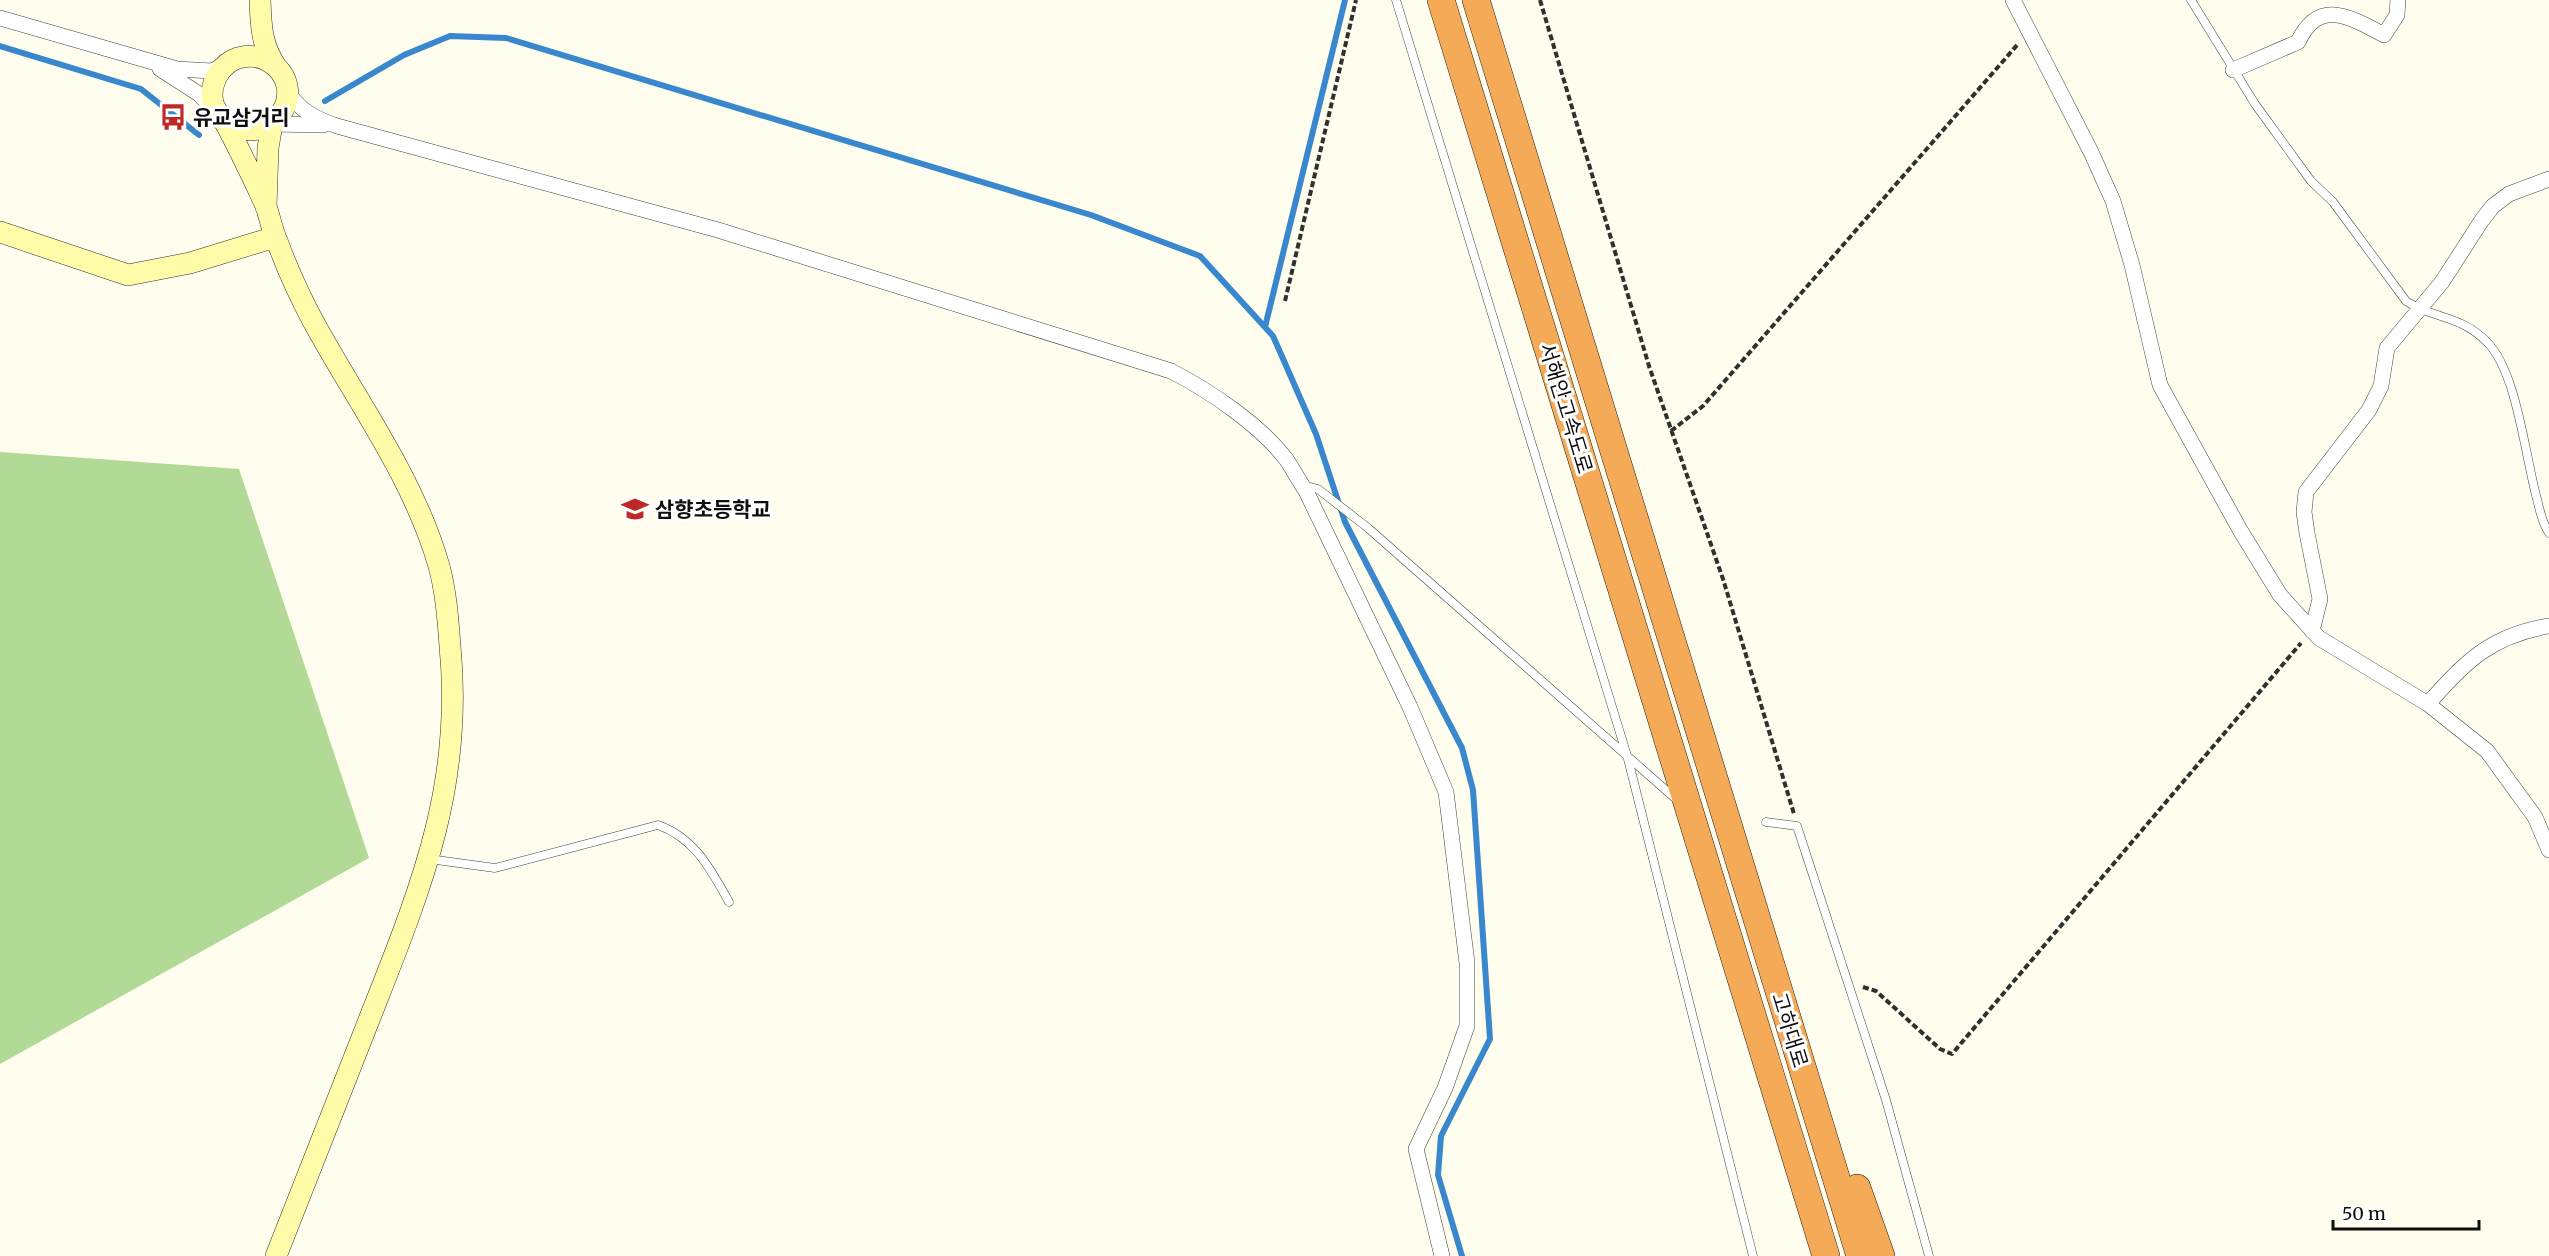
<svg xmlns="http://www.w3.org/2000/svg" width="2549" height="1256" font-family="Merriweather,'Noto Sans KR',serif">
<style>
.forest{fill:#b1da97}
.lines{fill:none;stroke-linecap:round;stroke-linejoin:round}
.stream{stroke:#3988ce;stroke-width:6}
.lane-casing{stroke:#414141;stroke-width:9}
.street-casing{stroke:#414141;stroke-width:16}
.secondary-casing{stroke:#303030;stroke-width:22}
.highway-casing{stroke:#1f1f1f;stroke-width:28}
.path{stroke:#303030;stroke-width:4;stroke-dasharray:6 3;stroke-linecap:butt}
.lane{stroke:#fff;stroke-width:8}
.street{stroke:#fff;stroke-width:15}
.secondary{stroke:#fffba9;stroke-width:21}
.highway{stroke:#f5aa57;stroke-width:27}
.labels{text-anchor:middle;dominant-baseline:central;stroke-width:6;stroke-linejoin:round;paint-order:stroke}
.poi-label{font-size:21px;font-weight:bold;fill:#0e0e0e;stroke:#fff;text-anchor:start}
.street-label{font-size:21px;fill:#0e0e0e;stroke:#fff}
</style>
<rect width="100%" height="100%" fill="#fffdee"/>
<path class="forest" d="M 0,452 L 239,469 L 369,858 L 0,1064 Z"/>
<g class="lines">
<path class="stream" d="M 0,46 L 141,89 L 199,135
M 325,101 L 404,55 L 450,36 L 506,38 L 1091,215 L 1200,256 L 1273,336 L 1316,434 L 1345,522 L 1462,748 L 1473,790 L 1490,1039 L 1441,1136 L 1438,1175 L 1462,1256
M 1265,327 L 1345,0"/>
<defs>
<path id="lane" d="M 1396,0 L 1628,759 L 1753,1256
M 2191,0 L 2255,104 L 2311,181 L 2333,202 L 2406,301 C 2433,319 2461,315 2487,342 C 2517,372 2525,456 2537,499 C 2540,511 2542,523 2549,533
M 1303,485 L 1318,489 L 1368,528 L 1676,799
M 1766,822 L 1797,826 L 1886,1100 L 1929,1256
M 429,859 L 495,868 L 658,825 C 695,838 711,870 729,902"/>
<path id="street" d="M 2013,0 L 2091,152 L 2113,201 L 2132,265 L 2160,385 L 2240,530 L 2280,595 L 2319,638 L 2428,704 L 2487,751 L 2535,817 L 2549,850
M 0,18 L 177,69 L 212,71 L 226,64
M 160,69 L 199,94 L 215,111
M 2233,70 L 2298,42 C 2318,0 2346,14 2384,35 L 2397,15 L 2398,0
M 287,91 C 300,111 316,119 337,126 L 718,230 L 1171,371 C 1210,391 1260,425 1286,459 C 1293,469 1299,481 1306,491 L 1410,707 L 1446,792 L 1467,963 L 1467,1026 L 1445,1088 L 1416,1149 L 1442,1256
M 272,124 L 323,125
M 2312,631 L 2320,599 L 2307,533 L 2304,512 L 2306,492 L 2369,410 L 2381,386 L 2387,348 L 2442,282 L 2482,220 L 2493,206 L 2509,194 L 2549,179
M 2428,704 C 2464,662 2492,635 2549,626"/>
<path id="secondary" d="M 260,0 C 261,26 261,45 277,68
M 226,123 C 275,151 312,87 268,61 C 258,55 244,55 233,60 C 218,68 209,86 213,103 C 216,113 224,119 228,128 C 241,153 254,180 266,206 C 270,218 272,230 277,241 C 287,268 299,295 313,321 C 357,402 413,476 439,566 C 446,592 448,619 450,646 C 464,790 418,895 367,1025 C 336,1102 306,1179 276,1256
M 266,207 L 268,148 L 272,124
M 0,232 L 128,275 L 190,263 L 275,237"/>
<path id="highway" d="M 1441,0 L 1826,1256
M 1476,0 L 1860,1256
M 1857,1188 L 1881,1256"/>
</defs>
<use href="#lane" class="lane-casing"/>
<use href="#street" class="street-casing"/>
<use href="#secondary" class="secondary-casing"/>
<use href="#highway" class="highway-casing"/>
<path class="path" d="M 1540,0 L 1649,366 L 1723,579 L 1794,814
M 1285,301 L 1356,0
M 1671,431 L 1703,406 L 2018,44
M 1863,987 L 1876,991 L 1940,1049 L 1952,1054 L 2301,643"/>
<use href="#lane" class="lane"/>
<use href="#street" class="street"/>
<use href="#secondary" class="secondary"/>
<use href="#highway" class="highway"/>
</g>
<defs>
<symbol id="bus-bare" viewBox="-9 -9 18 18"><path d="M-5-6H5V4H4V6H2V4H-2V6H-4V4H-5ZM-3.5-4V0h7V-4ZM-3.5 1.2v1.5H-2V1.2ZM2 1.2v1.5H3.5V1.2Z" fill="#bf2825" stroke="#fff" stroke-width="2.5" paint-order="stroke"/></symbol>
<symbol id="school-bare" viewBox="-9 -9 18 18"><path d="M0-5L7-2L0 1L-7-2ZM-4 1L0 2.5L4 1V4Q0 6-4 4Z" fill="#bf2825" stroke="#fff" stroke-width="2.5" paint-order="stroke"/></symbol>
</defs>
<g fill-rule="evenodd">
<use href="#bus-bare" x="154" y="98" width="38" height="38"/>
<use href="#school-bare" x="616" y="490" width="38" height="38"/>
</g>
<g class="labels">
<g class="poi-label">
<text x="193" y="117">유교삼거리</text>
<text x="655" y="509">삼향초등학교</text>
</g>
<g class="street-label">
<text transform="translate(1566 408) rotate(73)">서해안고속도로</text>
<text transform="translate(1790 1030) rotate(73)">고하대로</text>
</g>
</g>
<path d="M2333 1220v9h146v-9" fill="none" stroke="#0e0e0e" stroke-width="3"/>
<text x="2342" y="1220" font-size="18" fill="#0e0e0e" stroke="#ffffff" stroke-width="4.5" paint-order="stroke">50 m</text>
</svg>
